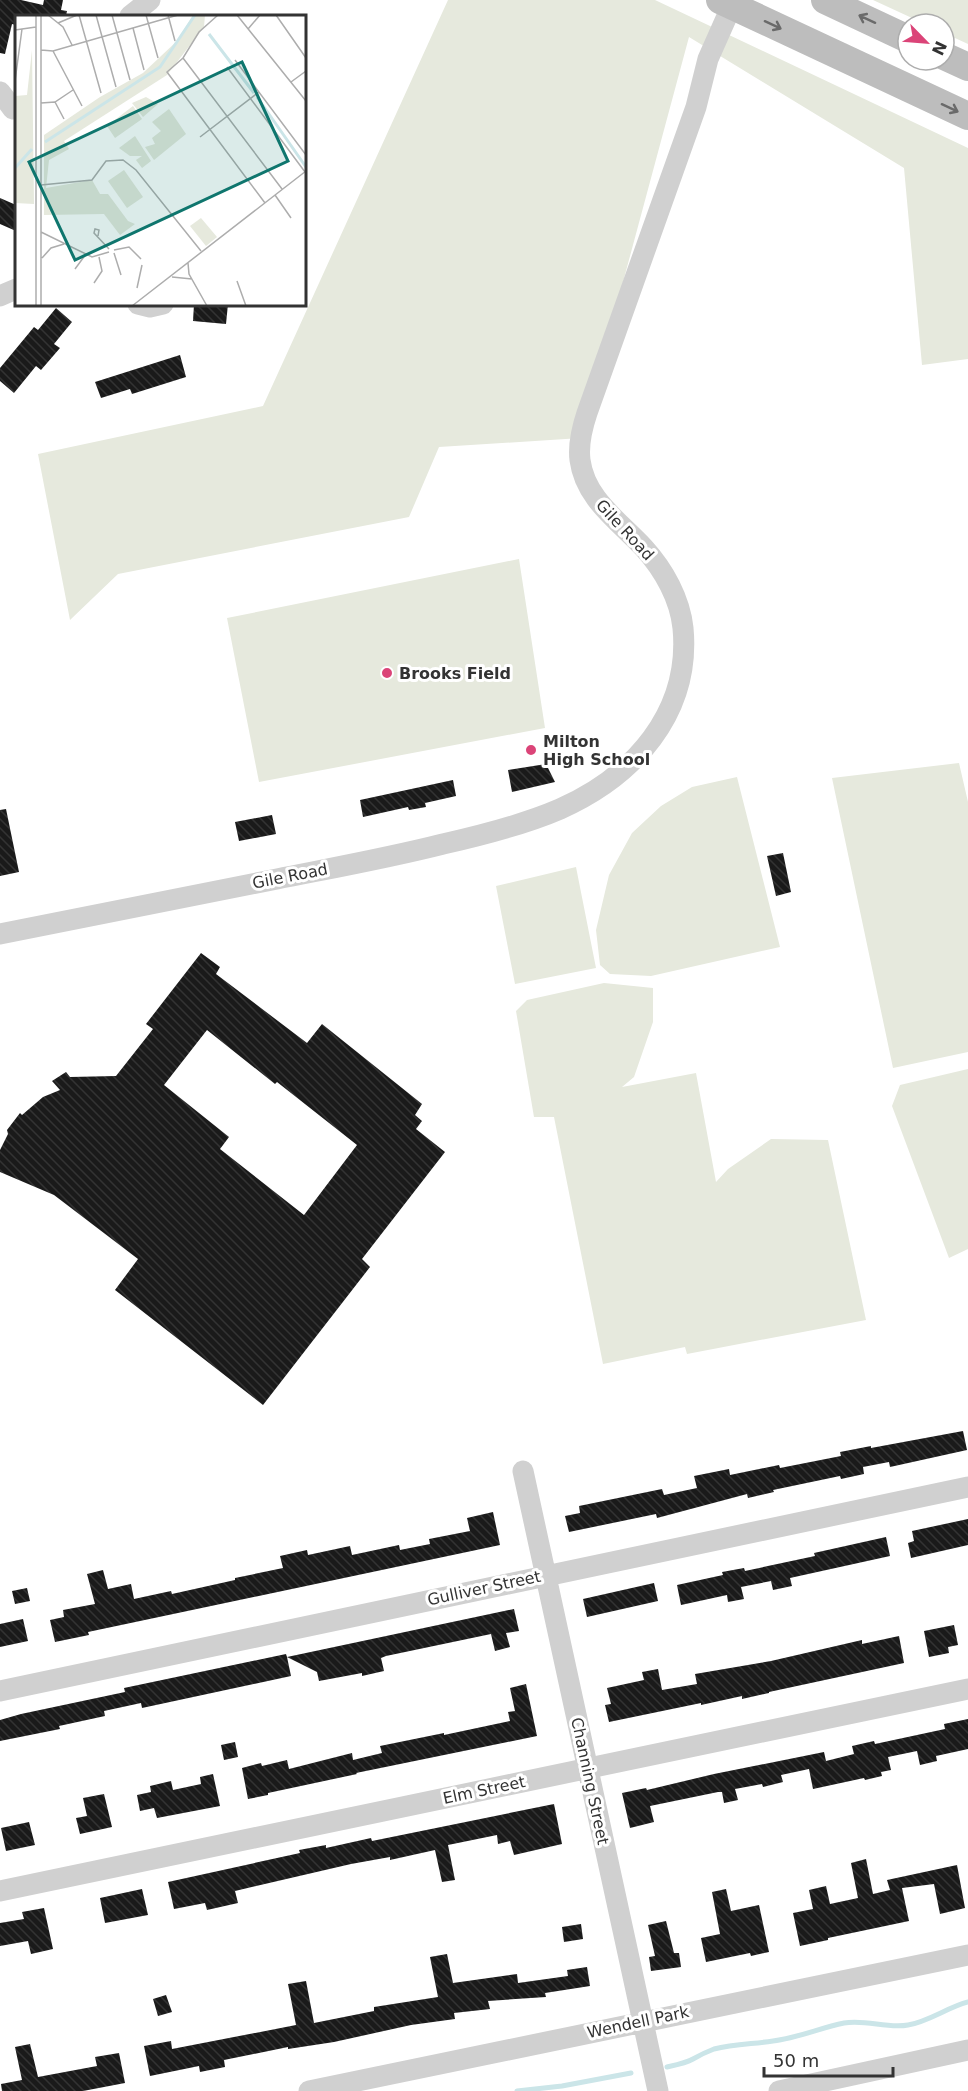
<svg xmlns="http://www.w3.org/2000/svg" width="968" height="2091" font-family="'DejaVu Sans',sans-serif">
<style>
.park{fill:#e6e9dd}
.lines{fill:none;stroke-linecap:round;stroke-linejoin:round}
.stream{stroke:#cbe5e8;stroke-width:5}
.building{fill:url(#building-back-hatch);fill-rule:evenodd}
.minor{stroke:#d0d0d0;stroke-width:21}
.secondary{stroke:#bdbdbd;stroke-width:28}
.oneway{stroke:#6a6a6a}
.poi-dot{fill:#db4478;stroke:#fff;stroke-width:2}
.labels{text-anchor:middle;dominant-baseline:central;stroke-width:6;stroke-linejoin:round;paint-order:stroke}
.street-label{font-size:16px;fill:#333;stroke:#fff}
.poi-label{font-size:16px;font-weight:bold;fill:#333;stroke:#fff;text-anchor:start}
.inset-river{fill:none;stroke:#cbe5e8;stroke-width:3}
.inset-road{fill:none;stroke:#adadad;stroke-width:1.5}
.view{fill:#0f766e;fill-opacity:0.15;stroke:#0f766e;stroke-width:3}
.inset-edge{fill:none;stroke:#333;stroke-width:3}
</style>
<defs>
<pattern id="building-back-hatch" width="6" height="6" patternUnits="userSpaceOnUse" patternTransform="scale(1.5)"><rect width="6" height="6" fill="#1a1a1a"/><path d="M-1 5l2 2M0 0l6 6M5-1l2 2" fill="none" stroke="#333"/></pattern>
</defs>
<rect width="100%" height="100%" fill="#fff"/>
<path class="park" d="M 448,0 L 655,0 L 968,148 L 968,359 L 922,365 L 904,168 L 689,37 L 581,438 L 439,447 L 409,517 L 118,574 L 70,620 L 38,454 L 263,406 Z
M 873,0 L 968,0 L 968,44 L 944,33 L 944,24 L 925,24 Z
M 519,559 L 545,728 L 259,782 L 227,618 Z
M 959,763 L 968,802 L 968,1052 L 893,1068 L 832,778 Z
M 737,777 L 780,947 L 651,976 L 610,974 L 600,965 L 596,930 L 609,875 L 632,833 L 661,806 L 692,787 Z
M 576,867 L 596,968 L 515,984 L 496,886 Z
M 604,983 L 653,988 L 653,1022 L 634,1077 L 622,1087 L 696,1073 L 716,1182 L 728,1169 L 771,1139 L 828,1140 L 866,1320 L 687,1354 L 685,1347 L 603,1364 L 554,1117 L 534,1117 L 516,1011 L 527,1000 Z
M 968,1069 L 968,1249 L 949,1258 L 892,1106 L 900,1085 Z"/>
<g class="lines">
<path class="stream" d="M 667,2067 C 676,2065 686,2063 693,2059 C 700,2055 706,2052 714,2049 C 734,2044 753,2044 773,2041 C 797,2038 820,2028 844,2023 C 866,2019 887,2029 908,2025 C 928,2022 948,2007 968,2002
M 517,2091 L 562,2086 L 631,2073"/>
</g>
<path class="building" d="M 0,0 L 21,0 L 43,5 L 44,0 L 63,0 L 61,10 L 67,11 L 66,16 L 16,16 L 16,25 L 12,24 L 5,54 L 0,53 Z
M 0,198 L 16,205 L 16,231 L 0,224 Z
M 194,304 L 228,304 L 226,324 L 193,321 Z
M 56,308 L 72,322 L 54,344 L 60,348 L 41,370 L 36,366 L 14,393 L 0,381 L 0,368 L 34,327 L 38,330 Z
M 180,355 L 186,377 L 132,394 L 130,389 L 101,398 L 95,382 Z
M 546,764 L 555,782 L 512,792 L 508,770 Z
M 453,780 L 456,796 L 425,803 L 426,807 L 409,810 L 408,807 L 363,817 L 360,800 Z
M 6,809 L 19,872 L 0,876 L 0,810 Z
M 272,815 L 276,834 L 239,841 L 235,822 Z
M 783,853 L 791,892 L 776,896 L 767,856 Z
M 201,953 L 220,967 L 216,974 L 307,1043 L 322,1024 L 422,1104 L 415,1115 L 422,1121 L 416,1129 L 445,1152 L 362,1259 L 370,1267 L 263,1405 L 115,1290 L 138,1259 L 54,1195 L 0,1172 L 0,1150 L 8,1134 L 7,1130 L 20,1113 L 22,1115 L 43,1097 L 60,1090 L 52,1081 L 66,1072 L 70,1077 L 116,1076 L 153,1029 L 146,1024 ZM 207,1030 L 275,1084 L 277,1082 L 357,1145 L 304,1215 L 220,1149 L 229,1137 L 164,1085 Z
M 963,1431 L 967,1450 L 890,1467 L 889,1462 L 863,1467 L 864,1474 L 841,1479 L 840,1476 L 773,1490 L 774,1492 L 748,1498 L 747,1494 L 657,1518 L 656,1514 L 569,1532 L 565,1516 L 580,1513 L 579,1506 L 662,1489 L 664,1495 L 697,1488 L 694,1476 L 729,1469 L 730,1475 L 779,1465 L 780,1468 L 841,1456 L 840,1452 L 871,1446 L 871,1448 Z
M 493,1512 L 500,1545 L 88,1632 L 89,1635 L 55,1642 L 50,1620 L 64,1617 L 63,1610 L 95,1604 L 87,1574 L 103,1570 L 108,1589 L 131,1584 L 134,1599 L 171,1591 L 172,1594 L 235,1580 L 235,1578 L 283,1568 L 280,1556 L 307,1550 L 308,1555 L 350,1546 L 352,1555 L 399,1545 L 400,1550 L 430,1544 L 429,1539 L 470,1531 L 467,1518 Z
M 968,1519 L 968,1545 L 911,1558 L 908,1543 L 914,1541 L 912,1531 Z
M 886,1537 L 890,1556 L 790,1578 L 792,1586 L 773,1590 L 771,1581 L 741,1587 L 744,1599 L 728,1602 L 727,1595 L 681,1605 L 677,1585 L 723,1575 L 722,1572 L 744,1568 L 745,1571 L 815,1556 L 814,1553 Z
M 654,1583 L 658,1601 L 587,1617 L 583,1599 Z
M 27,1588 L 30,1601 L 15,1604 L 12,1591 Z
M 514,1609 L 519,1631 L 506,1633 L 510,1647 L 495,1651 L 491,1634 L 386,1656 L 381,1658 L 384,1671 L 362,1676 L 362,1673 L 319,1681 L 317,1672 L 287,1657 L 291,1676 L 142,1708 L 141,1703 L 104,1711 L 105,1716 L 59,1726 L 60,1729 L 0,1741 L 0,1720 L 21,1714 L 125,1692 L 124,1688 L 286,1654 L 287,1657 Z
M 23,1619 L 28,1641 L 0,1647 L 0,1624 Z
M 954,1625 L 958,1645 L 948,1647 L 949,1653 L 929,1657 L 924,1631 Z
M 899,1636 L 904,1663 L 769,1692 L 769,1693 L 742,1699 L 742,1696 L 701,1705 L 701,1703 L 609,1722 L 605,1705 L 611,1704 L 607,1688 L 644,1680 L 642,1672 L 658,1669 L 662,1690 L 697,1684 L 695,1674 L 771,1661 L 862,1640 L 862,1644 Z
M 526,1684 L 537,1736 L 356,1773 L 357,1774 L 268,1793 L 268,1795 L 248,1799 L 242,1768 L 261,1763 L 262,1766 L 287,1760 L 289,1769 L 352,1753 L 353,1760 L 382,1753 L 380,1746 L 444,1733 L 444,1735 L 510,1721 L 508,1712 L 515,1711 L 510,1688 Z
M 968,1719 L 968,1749 L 936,1756 L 937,1761 L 920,1765 L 917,1751 L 888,1757 L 891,1770 L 881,1772 L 882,1776 L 865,1780 L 864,1778 L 813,1789 L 809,1769 L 781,1775 L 783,1782 L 763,1787 L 762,1784 L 735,1789 L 738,1800 L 724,1803 L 722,1792 L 718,1792 L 650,1806 L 654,1822 L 630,1828 L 622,1793 L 646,1788 L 647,1790 L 714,1774 L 824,1752 L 826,1761 L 854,1754 L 852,1746 L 874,1741 L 875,1744 L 945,1729 L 944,1724 Z
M 235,1742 L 238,1757 L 224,1760 L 221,1745 Z
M 213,1774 L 220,1806 L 157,1818 L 154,1808 L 140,1811 L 137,1795 L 151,1792 L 150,1786 L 171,1781 L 173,1790 L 201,1784 L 200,1777 Z
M 104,1794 L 112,1827 L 80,1834 L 76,1818 L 87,1816 L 83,1798 Z
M 554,1804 L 562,1844 L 514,1855 L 510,1841 L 498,1844 L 497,1835 L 448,1845 L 455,1880 L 442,1882 L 435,1850 L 390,1860 L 390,1857 L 351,1864 L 235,1891 L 238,1903 L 207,1910 L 205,1903 L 174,1909 L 168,1882 L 300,1853 L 299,1850 L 326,1845 L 326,1848 L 371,1838 L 372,1841 Z
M 29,1822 L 35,1845 L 6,1851 L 1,1828 Z
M 866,1859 L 873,1894 L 890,1890 L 887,1880 L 957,1865 L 965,1908 L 940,1914 L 934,1884 L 902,1888 L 909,1921 L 828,1938 L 828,1940 L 800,1946 L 793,1913 L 813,1909 L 809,1890 L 826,1886 L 830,1904 L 858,1898 L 851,1863 Z
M 142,1889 L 148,1915 L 105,1923 L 100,1898 Z
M 726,1889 L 731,1911 L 759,1905 L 769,1952 L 751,1956 L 750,1953 L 706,1962 L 701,1938 L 720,1934 L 712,1892 Z
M 44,1908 L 53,1949 L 31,1954 L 28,1941 L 0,1946 L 0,1923 L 24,1919 L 22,1912 Z
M 666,1921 L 674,1953 L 679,1953 L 681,1967 L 651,1971 L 649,1957 L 655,1956 L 648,1925 Z
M 581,1924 L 583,1939 L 564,1942 L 562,1927 Z
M 447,1954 L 453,1983 L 517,1974 L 518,1983 L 568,1976 L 567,1970 L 587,1967 L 590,1986 L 545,1993 L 546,1997 L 488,2001 L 490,2009 L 454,2013 L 455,2019 L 411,2025 L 334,2042 L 288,2049 L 288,2047 L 224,2060 L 225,2067 L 200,2072 L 199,2066 L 150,2076 L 144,2046 L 171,2041 L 172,2049 L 296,2025 L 288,1984 L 306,1981 L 314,2023 L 374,2011 L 374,2007 L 438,1997 L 430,1957 Z
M 166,1995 L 172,2012 L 158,2016 L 153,1999 Z
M 30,2044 L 38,2077 L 97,2066 L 95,2057 L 119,2053 L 125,2083 L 83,2091 L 2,2091 L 1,2084 L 22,2080 L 15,2047 Z"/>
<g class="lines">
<path class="minor" d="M 130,16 L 150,0
M 0,92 L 13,109
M 0,296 L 16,289
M 138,304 L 150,307 L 163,304
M 0,934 C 92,916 184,897 277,879 C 332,868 388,858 443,844 C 483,835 523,825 560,809 C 634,776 691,713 683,628 C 680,599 664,570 644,548 C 619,521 585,499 580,460 C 578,444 582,428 587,413 L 696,107 L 708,59 L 732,5
M 523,1471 L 658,2091
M 0,1691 L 968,1487
M 0,1891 L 968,1689
M 309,2091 L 968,1955
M 779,2091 L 968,2050"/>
<path class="secondary" d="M 720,0 L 968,116
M 825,0 L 908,39
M 944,56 L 968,67"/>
</g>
<defs><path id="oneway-shaft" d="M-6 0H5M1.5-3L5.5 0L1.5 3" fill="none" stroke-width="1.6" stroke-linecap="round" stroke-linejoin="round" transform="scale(1.5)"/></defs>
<g class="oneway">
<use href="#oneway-shaft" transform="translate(867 19) rotate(-155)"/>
<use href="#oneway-shaft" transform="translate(773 25) rotate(25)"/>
<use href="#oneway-shaft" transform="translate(950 108) rotate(25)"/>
</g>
<g class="poi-dot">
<circle cx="387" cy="673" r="6"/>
<circle cx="531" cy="750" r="6"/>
</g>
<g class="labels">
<g class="street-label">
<text transform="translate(625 530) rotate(47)">Gile Road</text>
<text transform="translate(290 876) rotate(-11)">Gile Road</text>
<text transform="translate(484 1588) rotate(-12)">Gulliver Street</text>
<text transform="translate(590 1781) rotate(78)">Channing Street</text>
<text transform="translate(484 1790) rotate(-12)">Elm Street</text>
<text transform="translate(638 2022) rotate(-12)">Wendell Park</text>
</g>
<g class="poi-label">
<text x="399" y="673">Brooks Field</text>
<text x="543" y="741">Milton<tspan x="543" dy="18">High School</tspan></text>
</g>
</g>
<g transform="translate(15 15)">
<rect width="291" height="291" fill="#fff"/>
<path d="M 178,0 L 190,0 L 189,12 L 152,60 L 49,126 L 54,134 L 34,145 L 31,173 L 77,165 L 85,179 L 93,179 L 113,206 L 120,209 L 105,220 L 89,199 L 29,200 L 29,120 L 85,82 L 128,58 L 162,26 ZM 17,35 L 19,189 L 0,188 L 0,81 L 12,80 ZM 131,82 L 143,89 L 128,102 L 117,88 ZM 118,91 L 127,104 L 100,123 L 92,111 ZM 154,94 L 171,119 L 139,145 L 130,132 L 140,129 L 137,123 L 146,116 L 137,107 ZM 120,121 L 136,146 L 127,153 L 121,145 L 127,141 L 115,141 L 104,133 ZM 109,155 L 128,182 L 112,193 L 93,166 ZM 186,203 L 202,222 L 191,231 L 175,211 Z" fill="#e6e9dd"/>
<path class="inset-river" d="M 194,19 L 239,78M 242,82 L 291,152M 30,127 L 145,52 L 180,0M 0,153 L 17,134"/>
<path class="inset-road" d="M 33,0 L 48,12 L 57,30M 64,0 L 86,78M 81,0 L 101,72M 97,0 L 115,65M 131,0 L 143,43M 153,0 L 160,26M 203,0 L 184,17 L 168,43 L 152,57 L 250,188M 222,0 L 291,86M 261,0 L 291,43M 43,8 L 62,0M 118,13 L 129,55M 233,14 L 245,0M 0,15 L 21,12M 26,35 L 38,36 L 163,0M 38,36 L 67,91M 168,43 L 267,174M 220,45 L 291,140M 212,52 L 290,157M 0,66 L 7,14M 276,67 L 291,56M 40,87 L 49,104M 26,88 L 40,87 L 58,75M 185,122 L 244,77M 26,170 L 77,165 L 91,146 L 108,145 L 121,155 L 186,236M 260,180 L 276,203M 26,217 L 77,242 L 94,237M 83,221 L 84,215 L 80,214 L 79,218 L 94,234M 99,235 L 114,232 L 126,244M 99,238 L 106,260M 27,243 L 36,233 L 49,229M 173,248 L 174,259 L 192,291M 60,254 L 71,239M 157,262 L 177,264M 222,266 L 231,291M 79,268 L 87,256 L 84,242M 122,273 L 127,250M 21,291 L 21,0M 26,291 L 26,0M 117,291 L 291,156"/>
<path class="view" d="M 227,47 L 273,146 L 60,245 L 14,147 Z"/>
<rect width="291" height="291" class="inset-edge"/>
</g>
<g transform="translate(926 42) rotate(115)"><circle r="28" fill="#ffffff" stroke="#adadad" stroke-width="1.5"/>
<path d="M0-4.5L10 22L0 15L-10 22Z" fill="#db4478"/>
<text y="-9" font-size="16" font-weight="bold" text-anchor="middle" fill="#333333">N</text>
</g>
<path d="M764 2067v9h129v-9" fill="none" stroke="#333333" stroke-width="3"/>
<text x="773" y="2067" font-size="18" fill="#333333" stroke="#ffffff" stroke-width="4.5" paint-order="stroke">50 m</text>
</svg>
